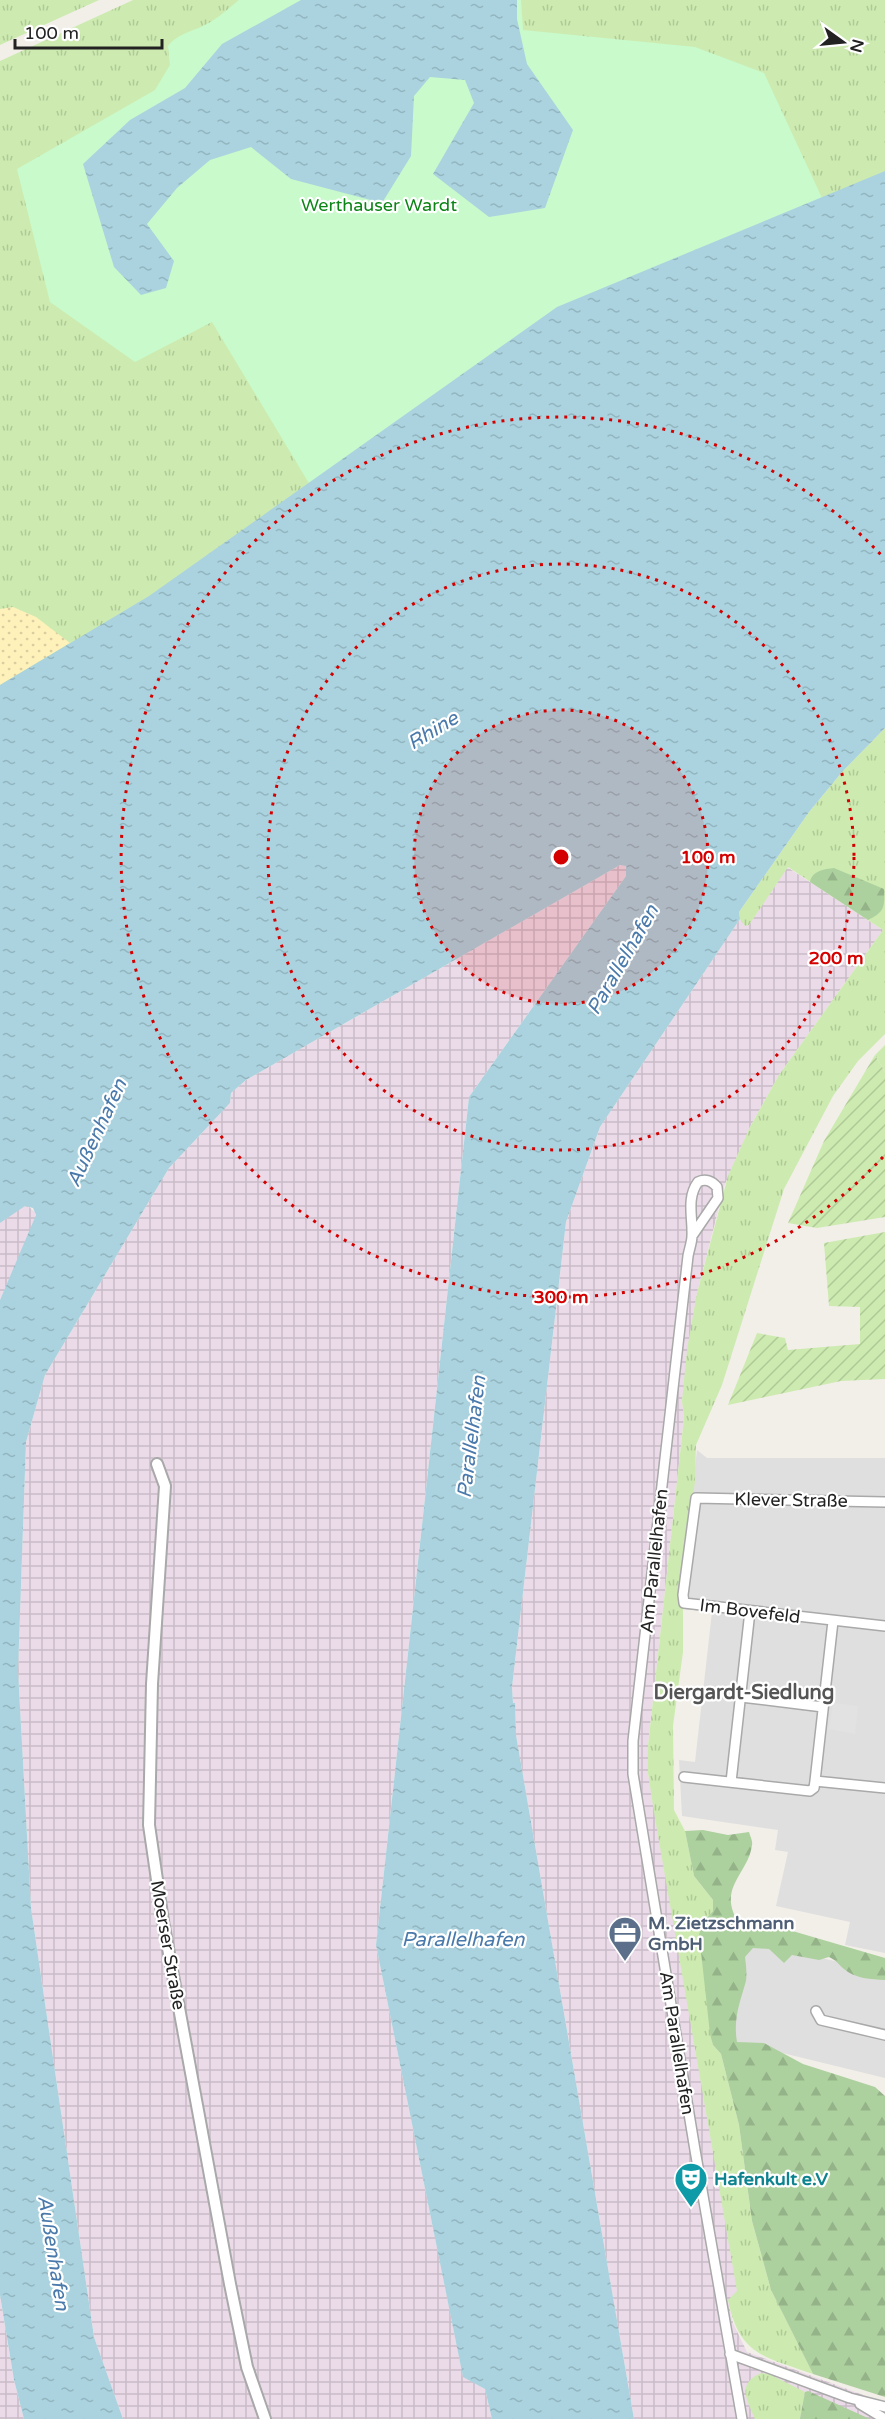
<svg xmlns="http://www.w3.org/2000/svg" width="885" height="2419" font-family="'Varela Round',sans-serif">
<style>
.residential{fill:#e0dfdf}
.industrial{fill:url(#industrial-grid)}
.grass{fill:url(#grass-tufts)}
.forest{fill:url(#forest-firs)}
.sand{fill:url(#sand-dots)}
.park{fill:#c8facc}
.garden{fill:url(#garden-furrows)}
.parking{fill:#e2e2e2}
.water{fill:url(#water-ripples)}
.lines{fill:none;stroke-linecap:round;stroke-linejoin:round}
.minor-casing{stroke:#a9a9a9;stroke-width:12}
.tertiary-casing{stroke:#a9a9a9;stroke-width:14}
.minor{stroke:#fff;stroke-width:9}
.tertiary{stroke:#fff;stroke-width:10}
.ring{fill:none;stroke:#d40000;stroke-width:3;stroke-dasharray:3 6}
.labels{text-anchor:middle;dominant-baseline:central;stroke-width:4.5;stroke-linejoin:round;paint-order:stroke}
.park-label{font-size:18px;fill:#0c8416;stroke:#fff}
.street-label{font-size:18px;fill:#222;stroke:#fff}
.service-label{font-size:18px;font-weight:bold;fill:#4e5e75;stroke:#fff;text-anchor:start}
.culture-label{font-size:18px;font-weight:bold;fill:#0d838f;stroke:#fff;text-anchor:start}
.water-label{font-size:20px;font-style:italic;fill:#4a7aab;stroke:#fff}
.neighbourhood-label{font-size:20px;font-weight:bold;fill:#555;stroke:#fff}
.centre{fill:#d40000;stroke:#fff;stroke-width:3}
.ring-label{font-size:18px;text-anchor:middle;font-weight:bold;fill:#d40000;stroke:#fff;stroke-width:4.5;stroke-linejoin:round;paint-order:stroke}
</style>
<defs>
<pattern id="industrial-grid" width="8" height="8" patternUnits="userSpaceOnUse" patternTransform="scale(1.5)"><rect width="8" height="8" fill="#ebdbe8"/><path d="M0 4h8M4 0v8" fill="none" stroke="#c9bcc7"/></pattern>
<pattern id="grass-tufts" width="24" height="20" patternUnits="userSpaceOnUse" patternTransform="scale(1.5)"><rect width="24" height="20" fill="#cdebb0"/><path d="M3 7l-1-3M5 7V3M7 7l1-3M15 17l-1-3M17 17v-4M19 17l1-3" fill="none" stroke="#b0c997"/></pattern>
<pattern id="forest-firs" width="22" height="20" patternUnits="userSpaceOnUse" patternTransform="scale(1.5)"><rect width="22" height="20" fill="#add19e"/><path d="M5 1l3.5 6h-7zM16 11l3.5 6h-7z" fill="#95b388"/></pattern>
<pattern id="sand-dots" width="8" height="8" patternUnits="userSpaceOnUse" patternTransform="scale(1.5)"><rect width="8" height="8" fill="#fff1ba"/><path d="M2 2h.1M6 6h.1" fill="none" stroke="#dacea0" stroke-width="1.8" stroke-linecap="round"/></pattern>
<pattern id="garden-furrows" width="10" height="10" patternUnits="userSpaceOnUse" patternTransform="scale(1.5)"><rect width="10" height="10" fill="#cdebb0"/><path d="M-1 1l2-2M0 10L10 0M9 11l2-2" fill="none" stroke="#b0c997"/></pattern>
<pattern id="water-ripples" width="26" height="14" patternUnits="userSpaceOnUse" patternTransform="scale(1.5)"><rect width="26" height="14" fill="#aad3df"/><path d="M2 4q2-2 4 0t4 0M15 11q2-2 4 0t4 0" fill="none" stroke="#92b5bf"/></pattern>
</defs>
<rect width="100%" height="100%" fill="#f2efe9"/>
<path class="residential" d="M 697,1450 L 707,1458 L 885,1458 L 885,1953 L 845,1945 L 850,1922 L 776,1906 L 788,1852 L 775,1850 L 778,1830 L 682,1816 L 679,1760 L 695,1762 L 712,1612 L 683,1609 L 679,1603 Z
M 702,1932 L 885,1972 L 885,2078 L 721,2038 Z"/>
<path class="industrial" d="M 620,865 L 626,866 L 626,876 L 469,1097 L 376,1945 L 463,2376 L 485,2389 L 492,2419 L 123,2419 L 94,2337 L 31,1908 L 18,1671 L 26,1442 L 45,1375 L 169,1168 L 230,1103 L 231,1093 L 246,1080 Z
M 787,867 L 883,930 L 779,1075 L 750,1127 L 725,1184 L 697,1293 L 682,1401 L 684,1418 L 648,1746 L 648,1773 L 738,2291 L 728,2301 L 733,2323 L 747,2352 L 885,2403 L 885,2419 L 634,2419 L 516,1735 L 515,1704 L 513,1703 L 512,1687 L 566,1222 L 600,1127 L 740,919 L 749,925 Z
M 28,1206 L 35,1212 L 36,1218 L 0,1300 L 0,1223 L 22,1207 Z
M 0,2295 L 14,2380 L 24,2419 L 0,2419 Z"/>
<path class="grass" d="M 0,0 L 99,0 L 0,45 Z
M 133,0 L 301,0 L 527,64 L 517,0 L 885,0 L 885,175 L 0,701 L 0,61 Z
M 885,728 L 885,1034 L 858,1061 L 833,1096 L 784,1189 L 722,1385 L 696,1445 L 695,1481 L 679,1603 L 683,1609 L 683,1652 L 673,1726 L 674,1810 L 685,1831 L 694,1876 L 713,1900 L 713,1911 L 704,1921 L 699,1934 L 713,2045 L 721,2054 L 739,2125 L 752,2221 L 771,2290 L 813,2374 C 766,2357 739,2356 728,2300 L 737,2291 L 655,1818 L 648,1773 L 648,1746 L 684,1418 L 682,1401 L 687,1350 L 697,1293 L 728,1176 L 750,1127 L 779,1075 L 883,930 L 788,867 L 749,925 L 745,926 L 740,919 L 739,912 L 809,812 L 842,772 Z
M 885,1045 L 885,1072 L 875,1055 Z
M 761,2373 L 769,2374 L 805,2392 L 800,2419 L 755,2419 C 747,2400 736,2384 761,2373 Z"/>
<path class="forest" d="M 834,868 L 884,889 C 885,908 884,912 868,920 L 810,882 C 812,871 824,869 834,868 Z
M 703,1830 L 728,1835 L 749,1832 C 750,1836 753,1841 752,1845 C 749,1872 719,1887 736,1918 L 765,1923 L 885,1958 L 885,1980 C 871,1979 855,1979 844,1969 C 838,1964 836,1960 829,1957 L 819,1960 L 792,1955 L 784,1963 L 769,1949 L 753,1948 L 745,1957 C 746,1964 747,1973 746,1981 C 740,2002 733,2019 737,2042 L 764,2043 L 803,2064 L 875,2087 L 885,2096 L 885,2397 L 813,2374 L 771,2290 L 752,2221 L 739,2125 L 721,2054 L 713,2045 L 710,2034 L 699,1934 L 704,1921 L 713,1911 L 713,1900 L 694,1876 L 685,1831 Z
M 808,2391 L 870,2419 L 800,2419 L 805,2392 Z"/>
<path class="sand" d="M 13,607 L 36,617 L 70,643 L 0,685 L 0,609 Z"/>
<path class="park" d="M 239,0 L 521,0 L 523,30 L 695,47 L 764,73 L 835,226 L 313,490 L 212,322 L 135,362 L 50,302 L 17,169 L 155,90 L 170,65 L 168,46 C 179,32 197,31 212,21 C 222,15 230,7 239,0 Z"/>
<path class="garden" d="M 875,1055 L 885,1072 L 885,1217 L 817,1228 L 788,1223 L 824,1141 Z
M 885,1232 L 885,1379 L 841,1381 L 728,1405 L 757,1333 L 785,1338 L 788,1350 L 860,1344 L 860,1307 L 829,1306 L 824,1243 Z"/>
<path class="parking" d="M 833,1703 L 858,1706 L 855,1734 L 829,1729 Z"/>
<path class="water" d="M 301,0 L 517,0 L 517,19 L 527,64 L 573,130 L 545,208 L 489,217 L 433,174 L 474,103 L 465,80 L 430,77 L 414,96 L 411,156 L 382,203 L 291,179 L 251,147 L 210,160 L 177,188 L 147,224 L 174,261 L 166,288 L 141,295 L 114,267 L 83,164 L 130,120 L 185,88 L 222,44 Z
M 885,171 L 885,728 L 842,772 L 809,812 L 739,912 L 740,919 L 600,1127 L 566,1222 L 512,1687 L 513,1703 L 515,1703 L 516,1735 L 634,2419 L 492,2419 L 485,2389 L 463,2377 L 376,1945 L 469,1097 L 626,876 L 626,866 L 620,865 L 246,1080 L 231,1093 L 230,1103 L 169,1168 L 45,1375 L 26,1442 L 18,1671 L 31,1908 L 94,2337 L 123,2419 L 24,2419 L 14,2380 L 0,2295 L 0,1300 L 36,1215 L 33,1208 L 25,1206 L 0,1223 L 0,685 L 149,596 L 557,307 Z"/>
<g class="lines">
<defs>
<path id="minor" d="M 692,1236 L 718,1198 L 717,1187 C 712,1181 705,1178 698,1182 C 686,1198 693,1218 692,1236 C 692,1242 689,1250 688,1256 L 633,1741 L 633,1774 L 695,2150 L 742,2419
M 885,1502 L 696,1498 L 683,1595 L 684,1603 L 885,1626
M 741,1697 L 823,1707
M 684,1777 L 810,1791 L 814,1788 L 815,1781 L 885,1788
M 815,1781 L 833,1621
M 731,1782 L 750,1611
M 816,2011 L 821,2020 L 885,2035
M 730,2354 L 850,2398 L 885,2407
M 860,2404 L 885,2419"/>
<path id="tertiary" d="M 157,1464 L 165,1486 L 152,1684 L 149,1825 L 163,1921 L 230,2284 L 247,2367 L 265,2419"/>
</defs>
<use href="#minor" class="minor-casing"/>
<use href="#tertiary" class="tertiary-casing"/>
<use href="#minor" class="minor"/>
<use href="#tertiary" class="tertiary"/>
</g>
<circle cx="561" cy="857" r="147" fill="#d40000" fill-opacity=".12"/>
<g class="ring">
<circle cx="561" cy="857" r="147"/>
<circle cx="561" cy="857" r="293"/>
<path d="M883 1157A440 440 0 1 1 883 557"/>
</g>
<defs>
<symbol id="office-pin" viewBox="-11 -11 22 30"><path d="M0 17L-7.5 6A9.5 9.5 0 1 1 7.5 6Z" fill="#5c6f8a" stroke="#fff"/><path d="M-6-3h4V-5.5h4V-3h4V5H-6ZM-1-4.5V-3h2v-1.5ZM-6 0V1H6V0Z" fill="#fff"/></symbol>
<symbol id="theatre-pin" viewBox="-11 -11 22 30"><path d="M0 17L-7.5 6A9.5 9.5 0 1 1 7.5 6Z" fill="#0f9aa8" stroke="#fff"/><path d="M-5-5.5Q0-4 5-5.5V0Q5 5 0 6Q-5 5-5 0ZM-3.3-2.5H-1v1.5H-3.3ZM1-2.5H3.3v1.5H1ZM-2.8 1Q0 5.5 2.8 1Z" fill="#fff"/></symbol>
</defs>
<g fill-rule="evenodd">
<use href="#office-pin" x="606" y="1914" width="38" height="52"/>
<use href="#theatre-pin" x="672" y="2160" width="38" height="52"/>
</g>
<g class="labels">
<g class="park-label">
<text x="379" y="205">Werthauser Wardt</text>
</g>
<g class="street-label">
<text transform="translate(791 1500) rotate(1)">Klever Straße</text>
<text transform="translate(654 1561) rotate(-84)">Am Parallelhafen</text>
<text transform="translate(750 1611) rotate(7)">Im Bovefeld</text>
<text transform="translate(168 1945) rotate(80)">Moerser Straße</text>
<text transform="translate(677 2043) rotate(81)">Am Parallelhafen</text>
</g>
<g class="service-label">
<text x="648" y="1923">M. Zietzschmann<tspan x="648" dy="21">GmbH</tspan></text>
</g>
<g class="culture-label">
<text x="714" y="2179">Hafenkult e.V</text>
</g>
<g class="water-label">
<text transform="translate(433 731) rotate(-31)">Rhine</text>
<text transform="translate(623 960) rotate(-60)">Parallelhafen</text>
<text transform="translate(97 1133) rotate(-65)">Außenhafen</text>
<text transform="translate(472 1437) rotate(-83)">Parallelhafen</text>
<text x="463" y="1940">Parallelhafen</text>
<text transform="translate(53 2253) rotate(81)">Außenhafen</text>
</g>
<g class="neighbourhood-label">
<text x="744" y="1693">Diergardt-Siedlung</text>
</g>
</g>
<circle cx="561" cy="857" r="9" class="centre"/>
<g class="ring-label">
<text x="708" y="863">100 m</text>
<text x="836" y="964">200 m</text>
<text x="561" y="1303">300 m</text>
</g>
<g transform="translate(843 42) rotate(105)" stroke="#ffffff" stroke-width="4.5" paint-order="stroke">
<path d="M0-4.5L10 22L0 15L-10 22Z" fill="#222222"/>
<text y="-9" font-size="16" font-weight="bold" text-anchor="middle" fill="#222222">N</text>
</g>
<path d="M15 39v9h147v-9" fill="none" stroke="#222222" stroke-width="3"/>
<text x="24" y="39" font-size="18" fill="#222222" stroke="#ffffff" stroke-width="4.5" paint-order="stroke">100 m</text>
</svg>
